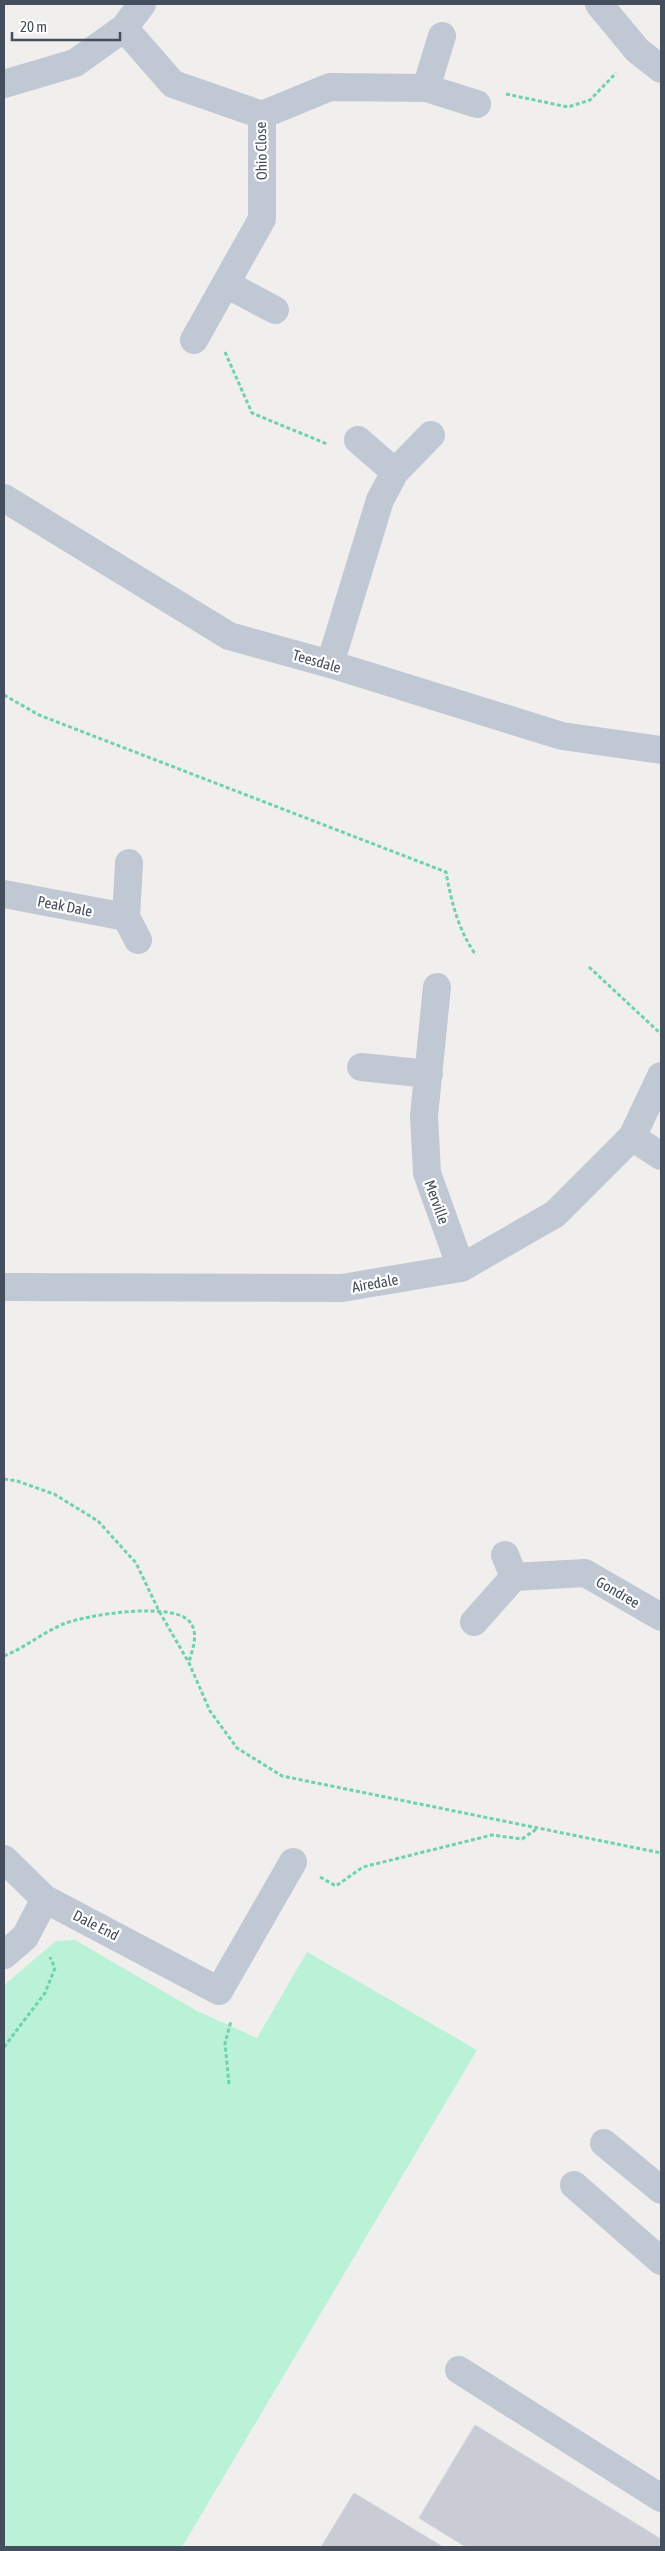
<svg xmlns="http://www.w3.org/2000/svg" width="665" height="2551" font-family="'Asap Condensed',sans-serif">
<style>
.green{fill:#b9f2d7}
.building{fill:#c9ccd4;stroke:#d1d3da}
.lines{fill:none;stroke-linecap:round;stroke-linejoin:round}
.path{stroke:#6ed2af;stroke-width:3;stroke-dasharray:4 2.5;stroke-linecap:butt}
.minor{stroke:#c0c8d4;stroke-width:28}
.labels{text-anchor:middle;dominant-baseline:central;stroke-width:4.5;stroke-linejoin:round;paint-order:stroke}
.street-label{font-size:15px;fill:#454e5d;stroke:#fff}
</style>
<rect width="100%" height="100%" fill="#f1eeee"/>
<path class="green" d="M 75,1940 L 197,2011 L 257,2038 L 307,1952 L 477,2050 L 182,2547 L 4,2547 L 4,1985 L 56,1941 Z"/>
<path class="building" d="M 475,2425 L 661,2539 L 661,2547 L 466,2547 L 419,2518 Z
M 354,2493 L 443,2547 L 321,2547 Z"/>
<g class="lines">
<path class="path" d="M 506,94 L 568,107 L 590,100 L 616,73
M 225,352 L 252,413 L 327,444
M 4,695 L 39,715 L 446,872 C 451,901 459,932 476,955
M 589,967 L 661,1034
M 4,1479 L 17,1481 L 54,1494 L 98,1521 L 136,1563 L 159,1611 L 189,1663 L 210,1711 L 237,1748 L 282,1776 L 661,1853
M 4,1656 C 24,1648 41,1634 61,1625 C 83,1615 180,1599 192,1625 C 198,1637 192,1651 189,1662
M 320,1877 L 336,1886 L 363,1867 L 492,1835 L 522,1839 L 538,1828
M 4,2047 L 45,1993 L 55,1968 L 50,1957
M 229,2084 L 225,2043 L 231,2021"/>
<path class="minor" d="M 599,4 L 637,50 L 661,69
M 124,28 L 173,84 L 262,115 L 262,219 L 194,340
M 4,84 L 75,63 L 124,28 L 142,4
M 426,88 L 442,36
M 262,115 L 330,87 L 426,88 L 477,104
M 226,284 L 275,310
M 358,440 L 395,472
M 4,498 L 229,636 L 330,664 L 562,736 L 661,750
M 330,664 L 380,500 L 395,472 L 431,435
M 4,894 L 126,917 L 129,863
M 126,917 L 138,940
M 437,987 L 424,1116 L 427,1173 L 461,1268
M 361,1067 L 429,1074
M 632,1137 L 661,1156
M 4,1287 L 342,1288 L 461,1268 L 555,1214 L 632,1137 L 661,1076
M 505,1555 L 514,1577
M 474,1622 L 514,1577 L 585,1573 L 661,1617
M 4,1859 L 45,1899 L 219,1991 L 293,1862
M 4,1955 L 25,1937 L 45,1899
M 604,2143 L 661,2190
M 574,2185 L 661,2261
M 459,2370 L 661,2498"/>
</g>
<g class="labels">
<g class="street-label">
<text transform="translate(261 151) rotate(-91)">Ohio Close</text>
<text transform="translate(317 661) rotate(16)">Teesdale</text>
<text transform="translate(65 906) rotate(11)">Peak Dale</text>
<text transform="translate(437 1202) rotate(70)">Merville</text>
<text transform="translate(375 1283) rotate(-10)">Airedale</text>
<text transform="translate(618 1592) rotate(30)">Gondree</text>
<text transform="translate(96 1925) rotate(27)">Dale End</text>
</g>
</g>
<rect width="665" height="2551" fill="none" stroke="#454e5d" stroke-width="10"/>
<path d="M12 32v8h108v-8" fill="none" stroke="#454e5d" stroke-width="2.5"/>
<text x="20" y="32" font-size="15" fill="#454e5d" stroke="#ffffff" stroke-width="4" paint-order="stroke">20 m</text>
</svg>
